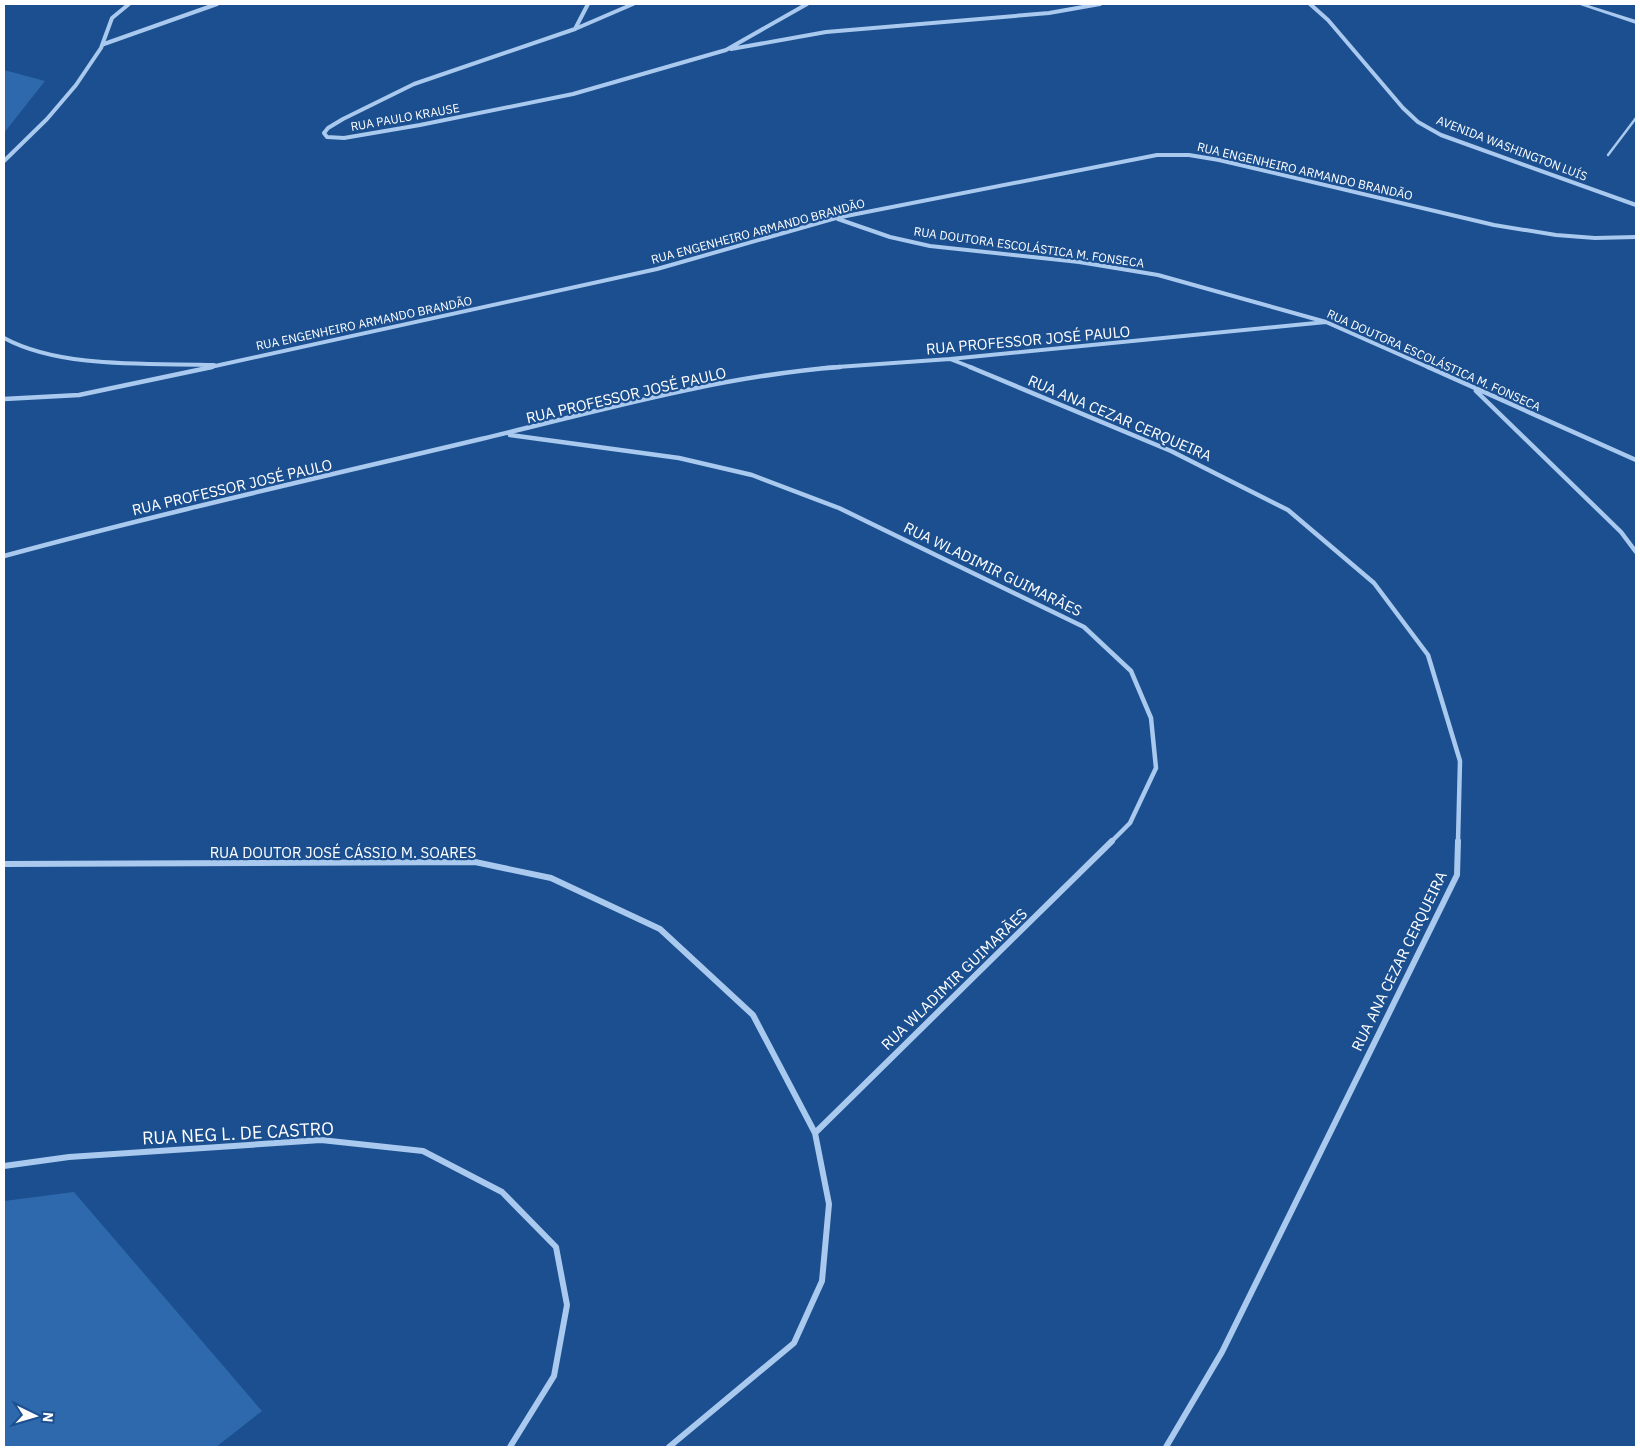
<svg xmlns="http://www.w3.org/2000/svg" width="1640" height="1451" font-family="'IBM Plex Sans',sans-serif">
<style>
.green{fill:#2e69ad}
.lines{fill:none;stroke-linecap:round;stroke-linejoin:round}
.service{stroke:#a9c9ee;stroke-width:2.5}
.minor-far2{stroke:#a9c9ee;stroke-width:4}
.minor-far1{stroke:#a9c9ee;stroke-width:4.5}
.minor{stroke:#a9c9ee;stroke-width:6}
.tertiary{fill:#a9c9ee;fill-rule:evenodd}
.labels{text-anchor:middle;dominant-baseline:central;stroke-width:4.5;stroke-linejoin:round;paint-order:stroke}
.far-street-label{font-size:12px;fill:#fff;stroke:#1b4f8f}
.street-label{font-size:15px;fill:#fff;stroke:#1b4f8f}
.near-street-label{font-size:18px;fill:#fff;stroke:#1b4f8f}
</style>
<rect width="100%" height="100%" fill="#1b4f8f"/>
<path class="green" d="M 4,70 L 45,81 L 4,133 Z
M 74,1192 L 262,1411 L 216,1447 L 4,1447 L 4,1201 Z"/>
<g class="lines">
<path class="service" d="M 1608,155 L 1636,118"/>
<path class="minor-far2" d="M 633,4 L 575,29 L 414,84 L 343,119 L 328,128 L 324,133 L 327,137 L 344,138 L 420,125 L 573,94 L 726,50 L 807,4
M 1310,4 L 1328,20 L 1403,108 L 1418,122 L 1441,135 L 1636,205
M 575,29 L 588,4
M 104,44 L 217,4
M 731,49 L 826,32 L 1049,13 L 1100,4
M 4,161 L 47,119 L 76,85 L 101,48 L 112,18 L 129,4
M 838,219 L 890,237 L 930,246 L 1079,262 L 1158,275 L 1326,322 L 1430,368
M 4,338 C 61,369 150,363 214,365
M 950,359 L 973,368
M 206,368 L 657,269 L 836,218 L 1157,155 L 1189,155 L 1219,160 L 1494,225 L 1556,235 L 1595,238 L 1636,237
M 823,368 L 950,359 L 1326,322"/>
<path class="minor-far1" d="M 970,367 L 1171,451 L 1288,510 L 1374,583 L 1428,655 L 1460,761 L 1458,842
M 1428,367 L 1636,460
M 1476,391 L 1621,532 L 1636,552
M 4,399 L 79,395 L 212,367
M 510,435 L 679,458 L 752,475 L 839,508 L 1084,627 L 1131,671 L 1151,718 L 1156,768 L 1130,823 L 1111,842
M 4,556 C 162,513 322,477 481,439 C 599,411 719,376 840,367"/>
<path class="minor" d="M 4,864 L 475,862 L 551,878 L 660,929 L 753,1015 L 815,1133 L 829,1204 L 822,1281 L 794,1343 L 669,1447
M 815,1133 L 1112,841
M 4,1166 L 69,1157 L 321,1140 L 423,1151 L 502,1192 L 556,1247 L 567,1305 L 554,1376 L 510,1447
M 1166,1447 L 1222,1352 L 1457,875 L 1458,841"/>
<path class="tertiary" d="M 1577,4 L 1585,4 L 1636,20 L 1636,24 Z"/>
</g>
<g class="labels">
<g class="far-street-label">
<text transform="translate(405 117) rotate(-10)">RUA PAULO KRAUSE</text>
<text transform="translate(1512 148) rotate(21)">AVENIDA WASHINGTON LUÍS</text>
<text transform="translate(1305 171) rotate(13)">RUA ENGENHEIRO ARMANDO BRANDÃO</text>
<text transform="translate(758 231) rotate(-15)">RUA ENGENHEIRO ARMANDO BRANDÃO</text>
<text transform="translate(1029 247) rotate(8)">RUA DOUTORA ESCOLÁSTICA M. FONSECA</text>
<text transform="translate(364 323) rotate(-12)">RUA ENGENHEIRO ARMANDO BRANDÃO</text>
<text transform="translate(1434 360) rotate(24)">RUA DOUTORA ESCOLÁSTICA M. FONSECA</text>
</g>
<g class="street-label">
<text transform="translate(1028 340) rotate(-5)">RUA PROFESSOR JOSÉ PAULO</text>
<text transform="translate(626 395) rotate(-13)">RUA PROFESSOR JOSÉ PAULO</text>
<text transform="translate(1120 418) rotate(23)">RUA ANA CEZAR CERQUEIRA</text>
<text transform="translate(232 487) rotate(-13)">RUA PROFESSOR JOSÉ PAULO</text>
<text transform="translate(993 569) rotate(26)">RUA WLADIMIR GUIMARÃES</text>
<text x="343" y="852">RUA DOUTOR JOSÉ CÁSSIO M. SOARES</text>
<text transform="translate(1399 961) rotate(-64)">RUA ANA CEZAR CERQUEIRA</text>
<text transform="translate(954 979) rotate(-44)">RUA WLADIMIR GUIMARÃES</text>
</g>
<g class="near-street-label">
<text transform="translate(238 1133) rotate(-3)">RUA NEG L. DE CASTRO</text>
</g>
</g>
<rect width="1640" height="1451" fill="none" stroke="#ffffff" stroke-width="10"/>
<g transform="translate(35 1416) rotate(95)" stroke="#1b4f8f" stroke-width="4" paint-order="stroke">
<path d="M0-4L9 19L0 12L-9 19Z" fill="#ffffff"/>
<text y="-8" font-size="14" font-weight="bold" text-anchor="middle" fill="#ffffff">N</text>
</g>
</svg>
